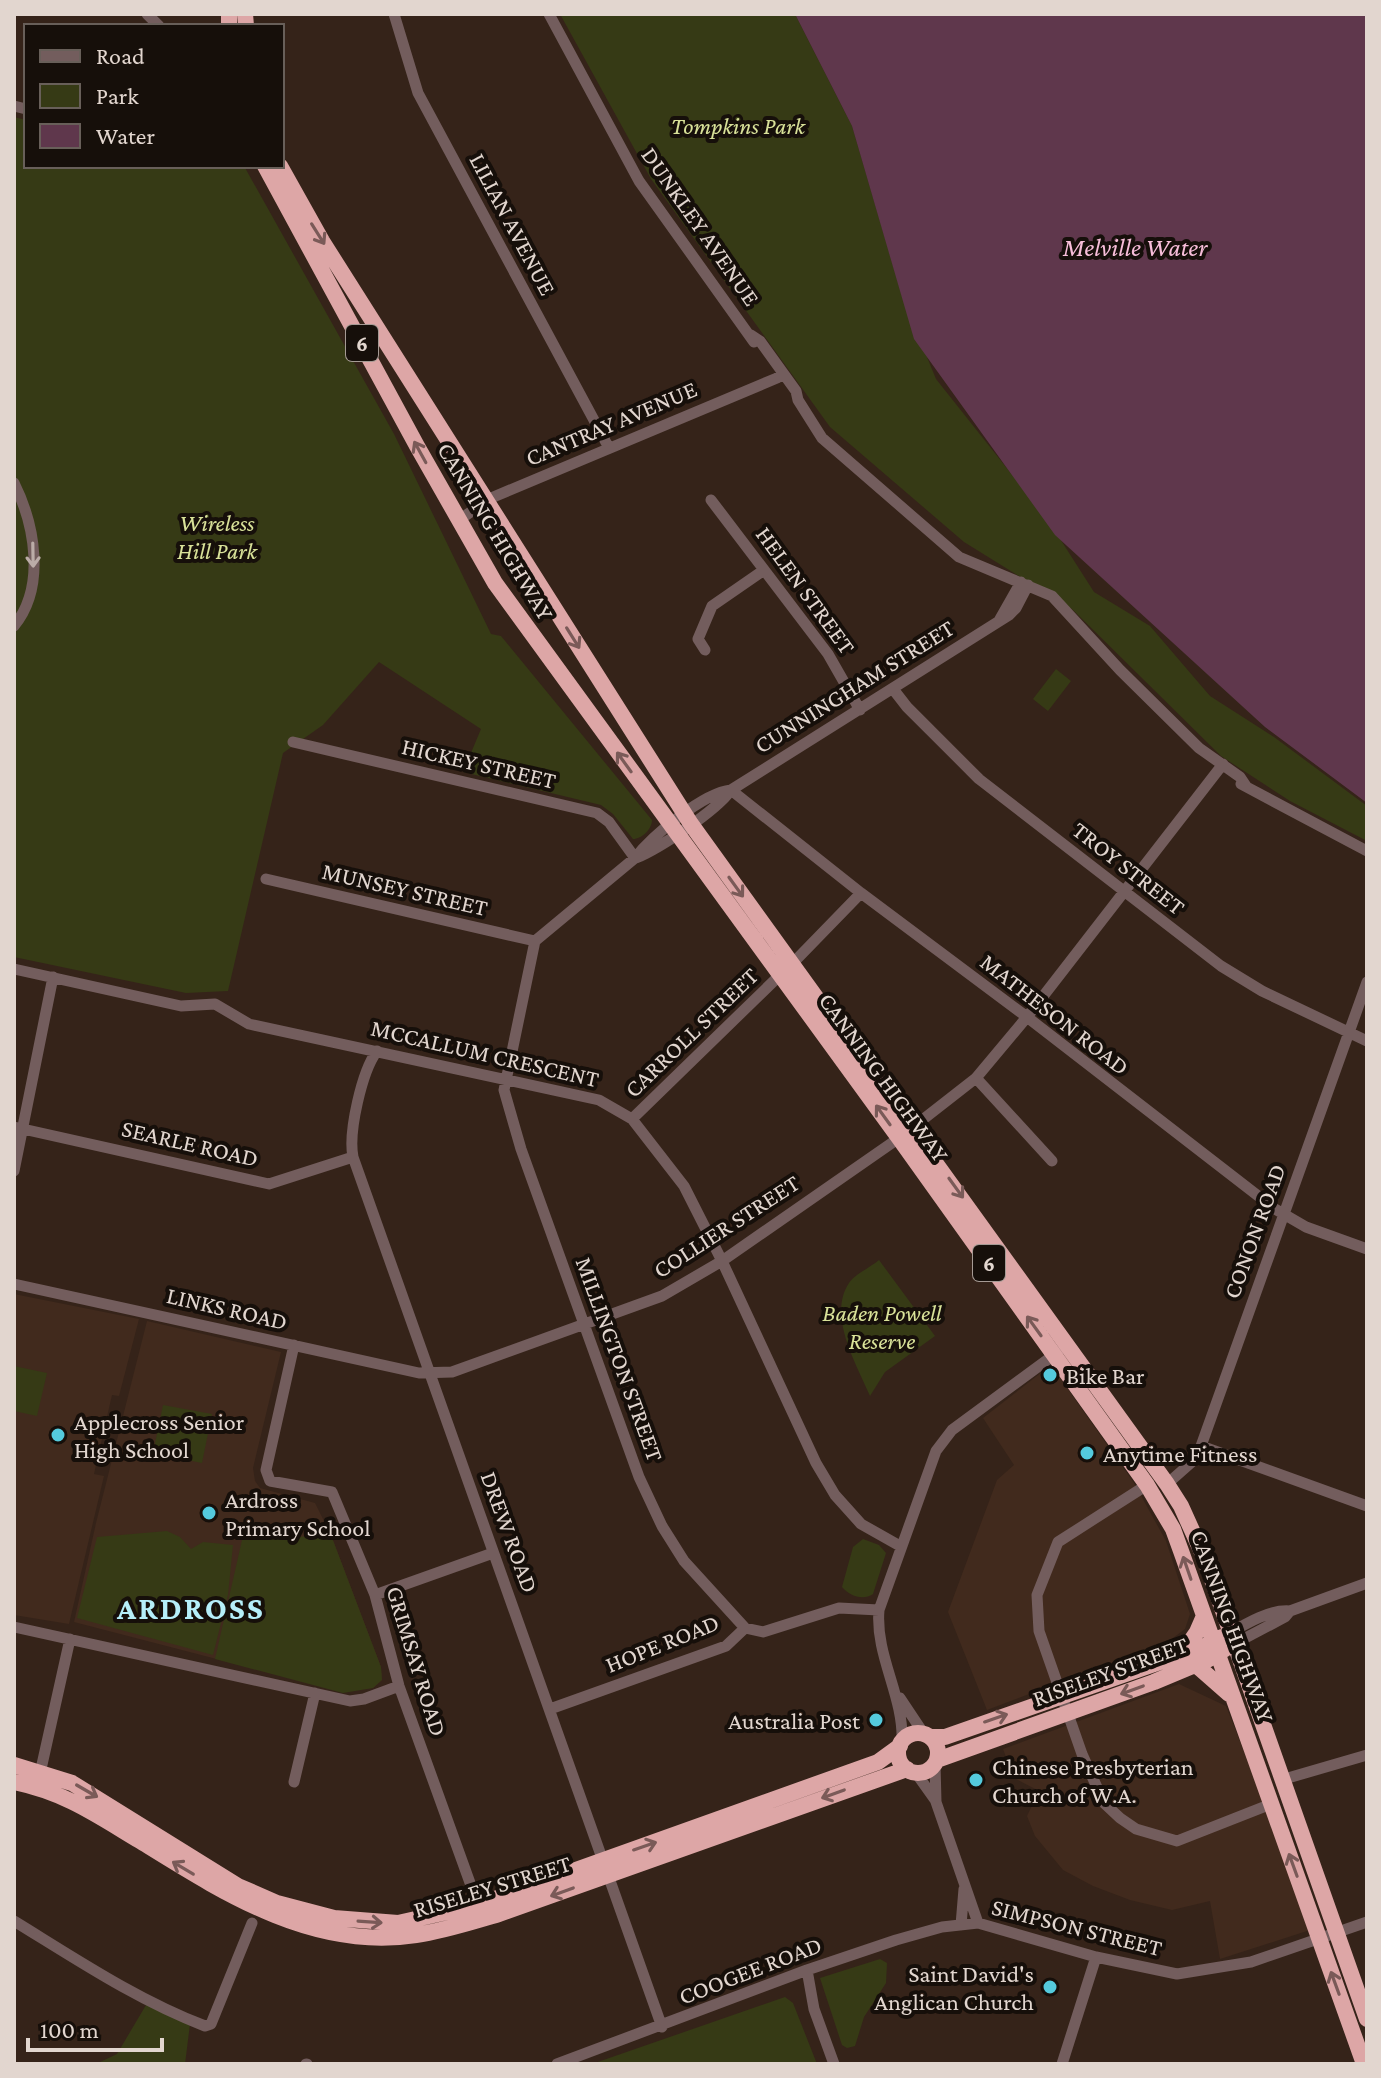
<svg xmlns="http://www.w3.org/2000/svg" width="1381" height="2078" font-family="'Crimson Pro',serif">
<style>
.built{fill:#412a1d}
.green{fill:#363a15}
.water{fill:#5f374c}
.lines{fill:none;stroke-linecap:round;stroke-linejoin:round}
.minor{stroke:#735d5d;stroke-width:11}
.highway{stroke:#dda6a6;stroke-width:16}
.oneway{stroke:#7a5a58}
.oneway2{stroke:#bbaca7}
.poi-dot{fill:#54cadd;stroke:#160f0a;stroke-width:3}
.labels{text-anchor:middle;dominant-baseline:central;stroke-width:8;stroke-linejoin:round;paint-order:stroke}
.shield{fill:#160f0a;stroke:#a59a94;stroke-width:2}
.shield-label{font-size:22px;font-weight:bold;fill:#e2d6cf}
.park-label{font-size:24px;font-style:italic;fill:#d9e299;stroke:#160f0a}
.street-label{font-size:24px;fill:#e2d6cf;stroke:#160f0a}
.poi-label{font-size:24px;fill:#e2d6cf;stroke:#160f0a;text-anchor:start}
.water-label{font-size:26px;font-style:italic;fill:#f8beda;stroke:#160f0a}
.district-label{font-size:32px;font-weight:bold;letter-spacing:2px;fill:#b5eef9;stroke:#160f0a}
</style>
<rect width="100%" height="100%" fill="#352319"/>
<path class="built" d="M 14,1294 L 139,1319 L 119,1396 L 112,1395 L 94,1474 L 104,1476 L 69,1624 L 14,1615 Z
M 147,1321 L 281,1352 L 253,1468 L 255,1481 L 260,1488 L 315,1503 L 331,1535 L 381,1667 L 382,1680 L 373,1688 L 340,1691 L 74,1622 L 96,1523 Z
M 1042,1372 L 1060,1378 L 1134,1483 L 1166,1541 L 1190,1614 L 1185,1629 L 1169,1641 L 987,1710 L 948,1612 L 997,1480 L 1014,1465 L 983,1418 Z
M 1179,1684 L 1226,1706 L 1273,1824 L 1310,1930 L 1220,1959 L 1210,1901 L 1172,1910 L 1130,1900 L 1093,1886 L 1063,1870 L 1035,1836 L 1027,1816 L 1039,1791 L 1014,1778 L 1003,1749 Z"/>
<path class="green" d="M 560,14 L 795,14 L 852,126 L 902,296 L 936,379 L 1048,520 L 1094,592 L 1150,626 L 1210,696 L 1274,737 L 1367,806 L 1367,841 L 1290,801 L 1221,756 L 1072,609 L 964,542 L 830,427 L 651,179 Z
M 14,117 L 26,120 L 26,166 L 244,166 L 394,434 L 491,634 L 501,636 L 652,820 C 652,829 642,839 633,839 L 613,814 L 601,805 L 463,772 L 481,729 L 379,662 L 323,725 L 283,753 L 228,991 L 186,993 L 14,957 Z
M 1056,669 L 1071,681 L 1048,711 L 1033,699 Z
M 879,1260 L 935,1336 L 885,1372 L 870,1396 C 857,1365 827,1316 849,1283 C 855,1274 871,1267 879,1260 Z
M 14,1366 L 47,1373 L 37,1416 L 14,1411 Z
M 163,1405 L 212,1414 L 202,1463 L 153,1453 Z
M 167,1531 L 180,1537 L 191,1549 L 203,1542 L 233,1545 L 228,1595 L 213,1655 L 77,1618 L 97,1537 Z
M 331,1535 L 381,1667 L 382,1680 L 373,1688 L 343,1693 L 215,1659 L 242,1540 Z
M 863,1539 L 879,1545 L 886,1553 L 873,1594 C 863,1601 850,1596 842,1587 L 853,1547 Z
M 880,1959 L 887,1963 L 886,1983 L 864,2017 L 855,2046 L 847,2048 L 842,2045 L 820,1978 Z
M 785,1997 L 793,2003 L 817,2064 L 592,2064 Z
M 149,2000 L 190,2024 L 185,2064 L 96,2064 L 117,2054 Z"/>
<path class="water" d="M 795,14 L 1367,14 L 1367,803 L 1265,727 L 1055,535 L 914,339 L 852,126 Z"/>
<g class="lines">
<path class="minor" d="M 147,14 L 159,26
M 394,14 L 418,93 L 609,448
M 549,14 L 639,181 L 754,342
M 14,106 L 26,109
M 751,335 L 760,341 L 796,391 L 798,400 L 822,438 L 959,557 L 1052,596 L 1120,670 L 1199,748 L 1240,777 L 1246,786
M 14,483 C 35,525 46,587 14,626
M 711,500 L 828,654 L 860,710
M 459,520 L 491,498 L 777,378 L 783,373
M 1000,619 L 1021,582
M 705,650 L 698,639 L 712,606 L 764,570
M 893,689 L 907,707 L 979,779 L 1221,966 L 1262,991 L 1367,1041
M 293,742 L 597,813 L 609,822 L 635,858
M 1241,784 L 1367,851
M 731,790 L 861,893 L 1027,1017 L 1275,1209 L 1306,1227 L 1367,1249
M 636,858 C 660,848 716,811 731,790
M 266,879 L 535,941
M 792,964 L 861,893
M 14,969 L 181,1006 L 215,1004 L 249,1024 L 599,1100 L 632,1119 L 684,1186 L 722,1261 L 816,1463 L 835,1495 L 861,1524 L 900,1546
M 377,1051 C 362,1071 348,1132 353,1157 L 662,2027
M 976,1078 L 1052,1161
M 632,1119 L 780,975
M 14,1127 L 269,1184 L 353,1157
M 912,1128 L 976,1078 L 1027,1017 L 1223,764
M 14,1171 L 53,977
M 14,1284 L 419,1373 L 452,1372 L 662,1296 L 722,1261 L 899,1138
M 294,1345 L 266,1470 L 270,1481 L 332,1492 L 375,1595 L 399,1686 L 478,1905
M 1201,1446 L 1367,1506
M 1167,1484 L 1193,1461 L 1201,1446 L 1367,982
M 1147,1485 L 1058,1542 L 1037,1595 L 1039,1631 L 1082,1754 L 1104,1803 L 1120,1818 L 1136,1829 L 1177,1841 L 1271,1804
M 375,1595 L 493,1553
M 879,1610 L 839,1608 L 763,1632 L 745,1628 L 684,1561 L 662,1526 L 639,1477 L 521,1149 L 504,1090 L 535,941 L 635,858 C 652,836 703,793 731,790 L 1009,615 L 1016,608 L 1028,585
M 14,1627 L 350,1701 L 364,1699 L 399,1686
M 1230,1633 C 1247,1623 1271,1609 1290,1611 L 1367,1583
M 1234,1644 L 1285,1617 L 1290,1611
M 900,1698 L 924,1734
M 550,1709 L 726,1646 L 745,1628
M 902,1742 C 904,1696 875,1656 879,1610 L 936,1451 L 952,1430 L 1058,1352
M 935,1764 L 936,1802 L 978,1923
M 916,1773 L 936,1801
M 39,1778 L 70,1639
M 1281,1780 L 1367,1755
M 294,1782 L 315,1693
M 14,1921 C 76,1959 137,2000 205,2026 L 211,2024 L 252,1923
M 961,1925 L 964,1889
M 807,1970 L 814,2009 L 834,2064
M 306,2064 L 307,2064
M 557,2064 L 807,1970 L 896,1940 L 942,1927 L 978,1923 L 1096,1957 L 1177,1974 L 1251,1962 L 1367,1922
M 1062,2064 L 1096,1957"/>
<path class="highway" d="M 229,14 L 229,26
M 245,14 L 246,26
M 265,166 L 417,446 L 495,583 L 899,1138 L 1147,1485 L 1173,1529 L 1181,1551 L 1364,2064
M 280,166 L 322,241 L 691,824 L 1167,1484 L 1181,1506 L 1204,1557 L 1367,2019
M 1181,1655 L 1197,1632 L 1204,1616
M 1196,1665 L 1229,1694
M898 1753a20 20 0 1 1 40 0a20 20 0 1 1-40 0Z
M 930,1737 L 945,1737 L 1203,1647 L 1222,1637
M 937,1760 L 1154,1682 L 1209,1659 L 1225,1649
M 14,1765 L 72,1783 L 238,1886 L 277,1903 L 334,1918 L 398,1923 L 478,1905 L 878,1762 L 900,1746
M 14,1782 C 66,1793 95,1814 140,1841 C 224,1893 313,1951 416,1935 C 444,1931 471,1922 499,1914 L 907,1769"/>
</g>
<defs><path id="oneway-shaft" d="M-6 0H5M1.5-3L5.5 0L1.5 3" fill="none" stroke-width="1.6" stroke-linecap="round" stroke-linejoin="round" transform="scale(2)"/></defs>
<g class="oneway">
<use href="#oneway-shaft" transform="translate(318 234) rotate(58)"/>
<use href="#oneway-shaft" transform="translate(420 452) rotate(-119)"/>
<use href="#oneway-shaft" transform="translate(573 638) rotate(58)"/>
<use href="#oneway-shaft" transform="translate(624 762) rotate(-126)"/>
<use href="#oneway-shaft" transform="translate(736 887) rotate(54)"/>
<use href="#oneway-shaft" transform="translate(883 1115) rotate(-126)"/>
<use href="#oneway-shaft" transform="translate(956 1188) rotate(54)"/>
<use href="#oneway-shaft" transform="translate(1034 1326) rotate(-126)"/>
<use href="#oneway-shaft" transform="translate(1187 1568) rotate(-109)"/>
<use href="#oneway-shaft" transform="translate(1132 1690) rotate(160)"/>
<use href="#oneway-shaft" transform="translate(996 1718) rotate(-19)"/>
<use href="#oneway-shaft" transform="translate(87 1791) rotate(30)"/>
<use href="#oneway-shaft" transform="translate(833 1794) rotate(160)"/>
<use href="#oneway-shaft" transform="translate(645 1846) rotate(-19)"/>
<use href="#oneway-shaft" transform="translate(1293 1865) rotate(-110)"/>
<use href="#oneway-shaft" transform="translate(183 1868) rotate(-149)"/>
<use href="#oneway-shaft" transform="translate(562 1892) rotate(160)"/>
<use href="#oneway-shaft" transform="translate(370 1922) rotate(4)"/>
<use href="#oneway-shaft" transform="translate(1335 1983) rotate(-110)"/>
</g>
<use class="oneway2" href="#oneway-shaft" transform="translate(33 555) rotate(89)"/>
<g class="poi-dot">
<circle cx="1050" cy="1375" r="8"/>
<circle cx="58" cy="1435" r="8"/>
<circle cx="1087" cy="1453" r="8"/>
<circle cx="209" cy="1513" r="8"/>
<circle cx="876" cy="1720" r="8"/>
<circle cx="976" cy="1780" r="8"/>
<circle cx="1050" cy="1987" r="8"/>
</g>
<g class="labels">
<g class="shield">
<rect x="346" y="325" width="32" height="36" rx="6"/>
<rect x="973" y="1245" width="32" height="36" rx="6"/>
</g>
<g class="shield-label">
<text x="362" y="343">6</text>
<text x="989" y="1263">6</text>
</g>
<g class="park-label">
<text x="738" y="125">Tompkins Park</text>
<text x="217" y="522">Wireless<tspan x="217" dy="28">Hill Park</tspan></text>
<text x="882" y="1312">Baden Powell<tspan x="882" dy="28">Reserve</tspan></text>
</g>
<g class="street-label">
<text transform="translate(513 224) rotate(62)">LILIAN AVENUE</text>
<text transform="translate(701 226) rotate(55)">DUNKLEY AVENUE</text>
<text transform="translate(611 423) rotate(-23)">CANTRAY AVENUE</text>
<text transform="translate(496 531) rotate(59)">CANNING HIGHWAY</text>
<text transform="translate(806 590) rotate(54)">HELEN STREET</text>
<text transform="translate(854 686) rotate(-32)">CUNNINGHAM STREET</text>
<text transform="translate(479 763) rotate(13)">HICKEY STREET</text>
<text transform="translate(1129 868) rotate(38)">TROY STREET</text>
<text transform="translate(405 889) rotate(13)">MUNSEY STREET</text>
<text transform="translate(1055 1014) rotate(38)">MATHESON ROAD</text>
<text transform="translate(691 1032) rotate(-44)">CARROLL STREET</text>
<text transform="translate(485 1053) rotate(13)">MCCALLUM CRESCENT</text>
<text transform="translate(884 1077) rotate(54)">CANNING HIGHWAY</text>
<text transform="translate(190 1143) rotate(13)">SEARLE ROAD</text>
<text transform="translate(726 1226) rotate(-33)">COLLIER STREET</text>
<text transform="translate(1254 1231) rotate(-70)">CONON ROAD</text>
<text transform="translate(227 1308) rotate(13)">LINKS ROAD</text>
<text transform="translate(620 1359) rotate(70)">MILLINGTON STREET</text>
<text transform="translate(510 1532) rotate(70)">DREW ROAD</text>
<text transform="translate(1233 1626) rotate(70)">CANNING HIGHWAY</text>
<text transform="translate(662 1643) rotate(-22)">HOPE ROAD</text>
<text transform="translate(417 1661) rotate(73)">GRIMSAY ROAD</text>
<text transform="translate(1110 1671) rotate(-20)">RISELEY STREET</text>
<text transform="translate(492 1886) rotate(-17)">RISELEY STREET</text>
<text transform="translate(1077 1927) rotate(14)">SIMPSON STREET</text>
<text transform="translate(750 1970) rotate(-21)">COOGEE ROAD</text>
</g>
<g class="poi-label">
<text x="1066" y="1375">Bike Bar</text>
<text x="74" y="1421">Applecross Senior<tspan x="74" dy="28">High School</tspan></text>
<text x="1103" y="1453">Anytime Fitness</text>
<text x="225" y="1499">Ardross<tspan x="225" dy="28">Primary School</tspan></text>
<text x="860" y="1720" text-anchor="end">Australia Post</text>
<text x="992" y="1766">Chinese Presbyterian<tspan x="992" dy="28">Church of W.A.</tspan></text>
<text x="1034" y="1973" text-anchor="end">Saint David's<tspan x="1034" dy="28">Anglican Church</tspan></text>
</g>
<g class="water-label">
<text x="1135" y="247">Melville Water</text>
</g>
<g class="district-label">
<text x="191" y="1608">ARDROSS</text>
</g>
</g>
<rect width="1381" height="2078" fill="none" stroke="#e2d6cf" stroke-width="32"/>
<rect x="24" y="24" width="260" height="144" fill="#160f0a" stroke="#685f59" stroke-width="2"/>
<rect x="40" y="50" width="40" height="12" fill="#735d5d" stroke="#685f59" stroke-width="2"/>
<text x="96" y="64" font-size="24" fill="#e2d6cf">Road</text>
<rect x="40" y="84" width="40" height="24" fill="#363a15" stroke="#685f59" stroke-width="2"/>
<text x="96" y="104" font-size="24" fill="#e2d6cf">Park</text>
<rect x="40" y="124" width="40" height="24" fill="#5f374c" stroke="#685f59" stroke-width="2"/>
<text x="96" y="144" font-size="24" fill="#e2d6cf">Water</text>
<path d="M28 2038v12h134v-12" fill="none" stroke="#e2d6cf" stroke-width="4"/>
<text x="40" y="2038" font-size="24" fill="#e2d6cf" stroke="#160f0a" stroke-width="6" paint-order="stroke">100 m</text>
</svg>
